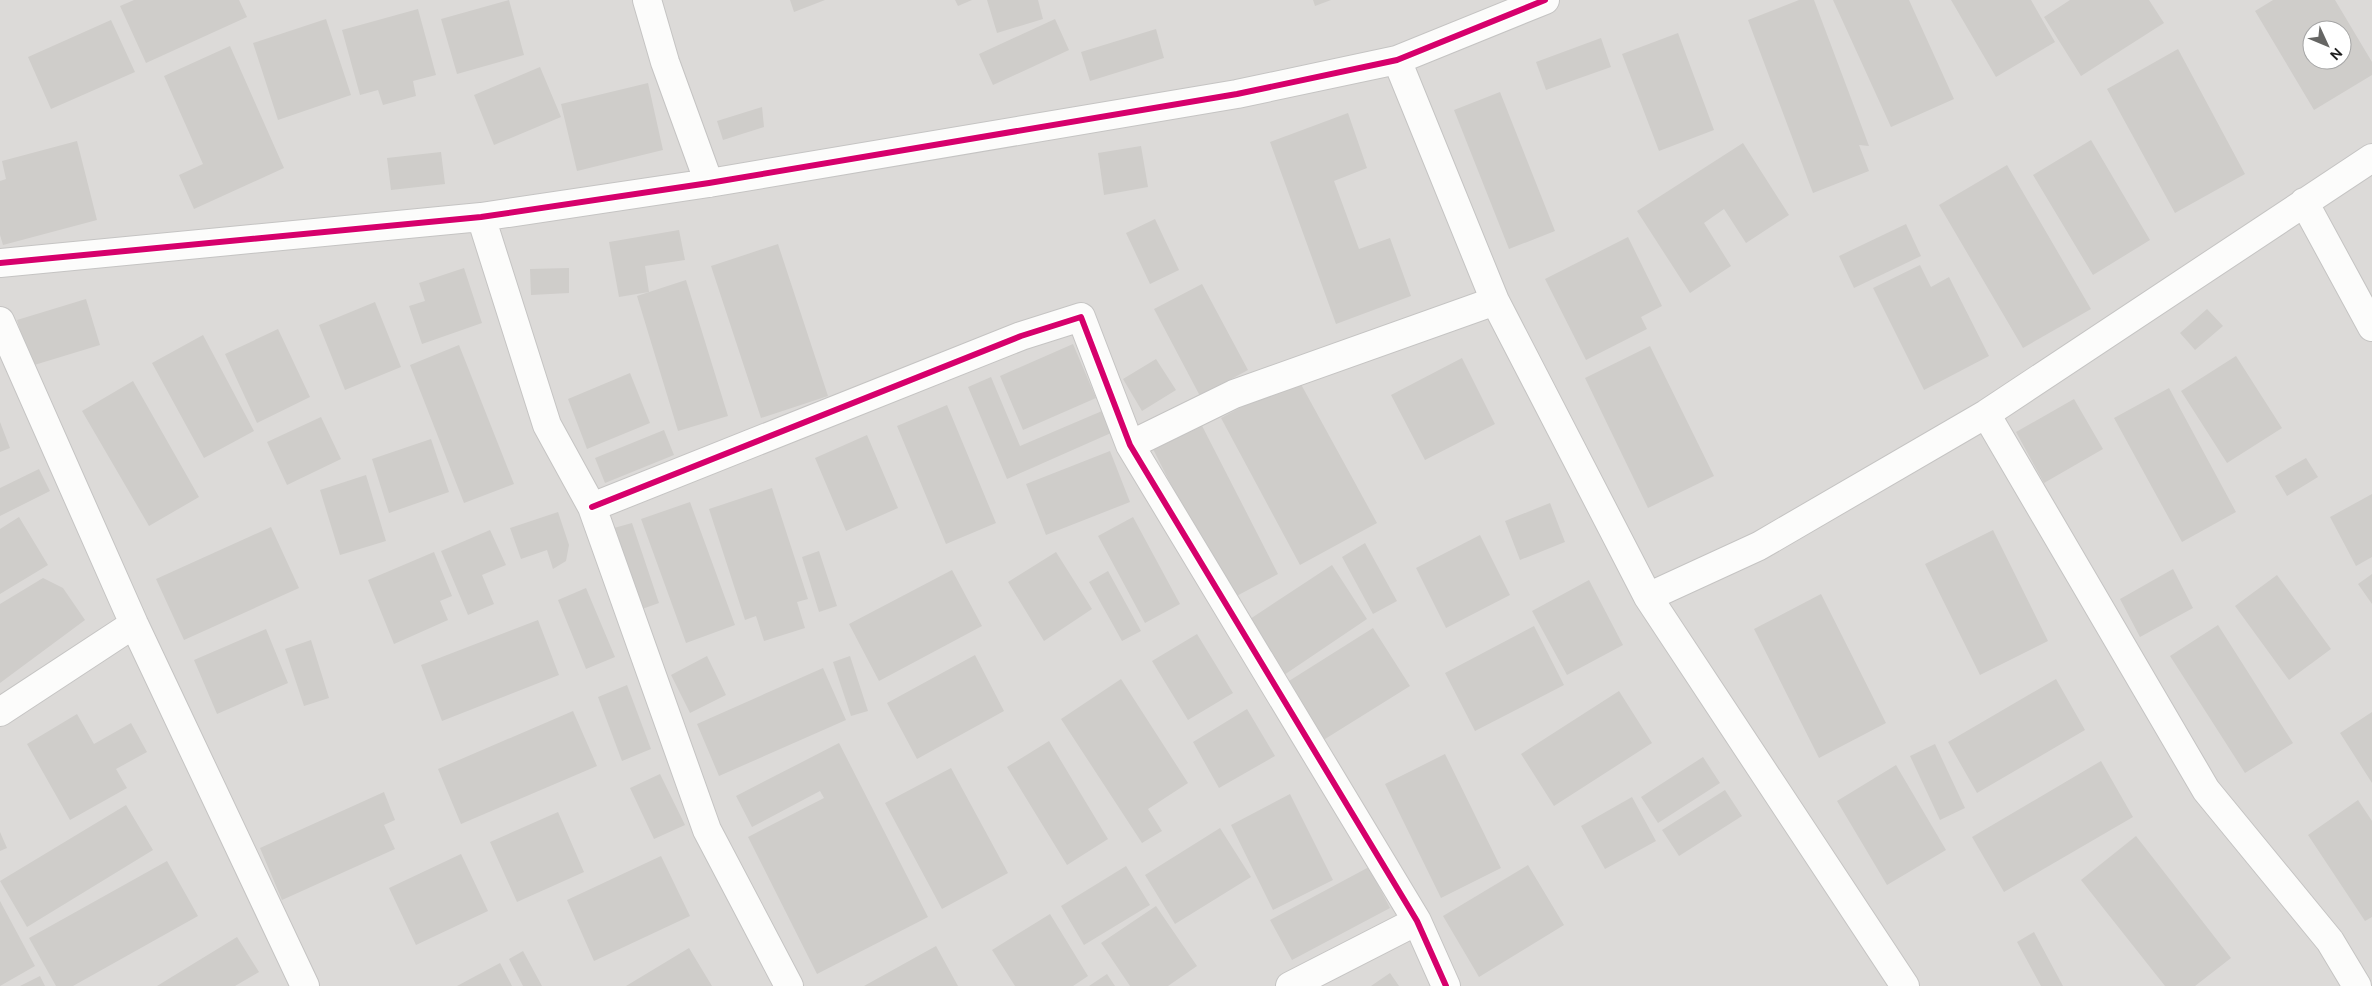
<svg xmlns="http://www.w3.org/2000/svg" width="2372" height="986" font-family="'DM Sans',sans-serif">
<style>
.residential{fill:#dcdad8;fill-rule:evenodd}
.building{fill:#cfcdca;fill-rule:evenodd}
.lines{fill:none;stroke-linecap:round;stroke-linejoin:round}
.minor-casing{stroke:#c5c4c3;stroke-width:30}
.minor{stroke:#fcfcfb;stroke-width:28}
.cycleway-casing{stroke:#fff;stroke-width:9}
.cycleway{stroke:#d6006c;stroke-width:6}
</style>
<rect width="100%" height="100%" fill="#edebe7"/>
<path class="residential" d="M 0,0 L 2372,0 L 2372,986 L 0,986 ZM 2312,30 L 2342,30 L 2342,60 L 2312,60 Z"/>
<path class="building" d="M 134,0 L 239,0 L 247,17 L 146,63 L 120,6 Z
M 509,0 L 524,55 L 457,74 L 441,19 Z
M 790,0 L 825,0 L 794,12 Z
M 955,0 L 972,0 L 958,6 Z
M 987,0 L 1038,0 L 1043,19 L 997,33 Z
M 1313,0 L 1331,0 L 1315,6 Z
M 1799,0 L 1814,0 L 1869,146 L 1859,145 L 1869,171 L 1813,193 L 1748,20 Z
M 1833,0 L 1909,0 L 1954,99 L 1891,127 Z
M 1951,0 L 2031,0 L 2055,42 L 1996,77 Z
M 2070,0 L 2149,0 L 2164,23 L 2081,76 L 2044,17 Z
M 2273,0 L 2335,0 L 2372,62 L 2372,75 L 2314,110 L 2255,11 ZM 2312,30 L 2342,30 L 2342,60 L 2312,60 Z
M 418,9 L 436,75 L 413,81 L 416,96 L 383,105 L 378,90 L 360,95 L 342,30 Z
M 326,19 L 351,95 L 278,120 L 253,43 Z
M 1055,19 L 1069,50 L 993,85 L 979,54 Z
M 111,20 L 135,72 L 51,109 L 28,57 Z
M 1156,29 L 1164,58 L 1090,81 L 1081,52 Z
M 1678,33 L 1714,130 L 1659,151 L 1622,54 Z
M 1601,38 L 1611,67 L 1546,90 L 1536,62 Z
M 230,46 L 284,168 L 194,209 L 179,175 L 203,164 L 164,76 Z
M 2178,49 L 2245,174 L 2175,213 L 2107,89 Z
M 540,67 L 561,117 L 494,145 L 474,95 Z
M 648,83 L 663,150 L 577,171 L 561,104 Z
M 1500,92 L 1555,231 L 1509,249 L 1454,110 Z
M 762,107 L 764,127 L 723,140 L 717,121 Z
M 1348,113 L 1367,168 L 1334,181 L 1359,249 L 1390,238 L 1411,296 L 1336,324 L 1270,142 Z
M 2091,140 L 2150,240 L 2093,275 L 2033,175 Z
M 77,141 L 97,220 L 3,245 L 0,235 L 0,181 L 6,179 L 2,161 Z
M 1743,143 L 1789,215 L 1746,243 L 1724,209 L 1704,223 L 1731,266 L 1690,293 L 1637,211 Z
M 1141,146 L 1148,187 L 1104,195 L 1098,153 Z
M 441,152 L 445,184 L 391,190 L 387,158 Z
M 2007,165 L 2091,309 L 2023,348 L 1939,205 Z
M 1155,219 L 1179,270 L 1150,284 L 1126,233 Z
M 1906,224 L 1921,256 L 1854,288 L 1839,256 Z
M 679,230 L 685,260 L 645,266 L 649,292 L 619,297 L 609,242 Z
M 1628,237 L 1662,306 L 1641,317 L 1647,329 L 1586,360 L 1545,279 Z
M 778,244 L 828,396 L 761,418 L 711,266 Z
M 1920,265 L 1931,287 L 1949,277 L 1989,356 L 1924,390 L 1873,288 Z
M 464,268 L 482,323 L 422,344 L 409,306 L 425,301 L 419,283 Z
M 569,268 L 569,293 L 531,295 L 530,269 Z
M 686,280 L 728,416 L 678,431 L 637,296 Z
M 1202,284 L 1248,370 L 1200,396 L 1154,309 Z
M 86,299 L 100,345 L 31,366 L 17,320 Z
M 375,302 L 401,367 L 345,390 L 319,325 Z
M 2207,309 L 2223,326 L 2195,350 L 2180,333 Z
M 278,329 L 310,397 L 257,423 L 225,354 Z
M 203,335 L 254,431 L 204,458 L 152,363 Z
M 1073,344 L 1096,398 L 1023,430 L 1000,376 Z
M 459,345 L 514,484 L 464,503 L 410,365 Z
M 1650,346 L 1714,476 L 1648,508 L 1585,378 Z
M 2236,356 L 2282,428 L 2227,463 L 2181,391 Z
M 1462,358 L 1495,424 L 1425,460 L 1391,395 Z
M 1156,359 L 1176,390 L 1142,411 L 1123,379 Z
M 630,373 L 650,423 L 587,449 L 568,399 Z
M 991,377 L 1020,446 L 1102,411 L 1111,433 L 1007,479 L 968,387 Z
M 1297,377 L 1377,523 L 1300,565 L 1221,418 Z
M 133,381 L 199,497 L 149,526 L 82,411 Z
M 2169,388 L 2236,512 L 2182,542 L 2114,418 Z
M 2074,399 L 2103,449 L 2044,483 L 2016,432 Z
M 947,405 L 996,523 L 946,544 L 897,426 Z
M 1197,416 L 1278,574 L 1229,600 L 1149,441 Z
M 321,417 L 341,459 L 287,485 L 267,442 Z
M 0,422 L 10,448 L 0,452 Z
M 664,430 L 674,455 L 605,483 L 595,458 Z
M 867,435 L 898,508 L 846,531 L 815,458 Z
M 431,439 L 449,492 L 389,513 L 372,459 Z
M 1110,451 L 1130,502 L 1046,535 L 1026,484 Z
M 2306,458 L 2318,477 L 2287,496 L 2275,476 Z
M 39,469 L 50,491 L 0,516 L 0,488 Z
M 366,475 L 386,541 L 340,555 L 320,490 Z
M 772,488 L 808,599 L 797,602 L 805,628 L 764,641 L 756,616 L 745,620 L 709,509 Z
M 2372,494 L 2372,557 L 2356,566 L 2330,517 Z
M 690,502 L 735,625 L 686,643 L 641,519 Z
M 1550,503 L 1565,542 L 1520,560 L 1505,521 Z
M 558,512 L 569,545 L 566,561 L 553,569 L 547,550 L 521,559 L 510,528 Z
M 19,517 L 48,565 L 0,594 L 0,529 Z
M 1133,517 L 1180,604 L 1145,623 L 1098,536 Z
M 632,523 L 659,603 L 642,609 L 614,528 Z
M 271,527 L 299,588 L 184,640 L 156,579 Z
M 490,530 L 506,565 L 482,575 L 494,604 L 468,615 L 441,551 Z
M 1993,530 L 2048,641 L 1980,675 L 1925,564 Z
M 1480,535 L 1510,595 L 1446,628 L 1416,568 Z
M 1365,543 L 1397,601 L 1373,614 L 1342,557 Z
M 819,551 L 837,606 L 819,612 L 802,557 Z
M 434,552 L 452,596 L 440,601 L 448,620 L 394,644 L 368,580 Z
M 1056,552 L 1092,609 L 1044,641 L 1008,582 Z
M 1332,565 L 1367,619 L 1284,675 L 1247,621 Z
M 2173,569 L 2193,608 L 2140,637 L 2120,599 Z
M 952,570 L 982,626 L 879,681 L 849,624 Z
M 1108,571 L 1141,631 L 1122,641 L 1089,582 Z
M 2372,574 L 2372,604 L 2358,584 Z
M 2277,575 L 2331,649 L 2289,680 L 2235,606 Z
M 43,578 L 63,588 L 85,620 L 0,683 L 0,604 Z
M 1589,580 L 1623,645 L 1567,675 L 1532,611 Z
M 586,588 L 615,657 L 586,669 L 558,600 Z
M 1821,594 L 1886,723 L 1819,758 L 1754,629 Z
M 538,620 L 559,675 L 442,721 L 421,665 Z
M 2218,625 L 2293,743 L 2245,773 L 2170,656 Z
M 1534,626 L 1564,685 L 1475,731 L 1445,673 Z
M 1373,628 L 1410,686 L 1317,744 L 1281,686 Z
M 266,629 L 288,683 L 217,714 L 194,660 Z
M 1197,634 L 1233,693 L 1188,720 L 1152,661 Z
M 311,640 L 329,698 L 304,706 L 285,649 Z
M 975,655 L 1004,711 L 917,759 L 887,703 Z
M 707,656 L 726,695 L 690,713 L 671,675 Z
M 850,656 L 868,711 L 851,716 L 833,662 Z
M 823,668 L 846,720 L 719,776 L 697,724 Z
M 1121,679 L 1188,783 L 1148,809 L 1162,831 L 1142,843 L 1061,719 Z
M 2056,679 L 2085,730 L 1977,793 L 1948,742 Z
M 627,685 L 651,749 L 622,761 L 598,697 Z
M 1619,691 L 1652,743 L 1554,806 L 1521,754 Z
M 1247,709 L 1275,756 L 1219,788 L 1193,742 Z
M 573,711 L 597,766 L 461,824 L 438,769 Z
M 2372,712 L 2372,783 L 2340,733 Z
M 77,714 L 94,744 L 131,723 L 147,752 L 116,769 L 127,788 L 70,820 L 27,744 Z
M 1049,741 L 1108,839 L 1067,865 L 1007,767 Z
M 839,743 L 928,917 L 817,974 L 748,837 L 824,798 L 820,791 L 752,827 L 736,796 Z
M 1935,744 L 1965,808 L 1940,820 L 1910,756 Z
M 1445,754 L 1501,868 L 1441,898 L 1385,784 Z
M 1703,757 L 1720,783 L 1658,823 L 1641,797 Z
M 2101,761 L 2133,817 L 2004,892 L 1972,837 Z
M 1896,765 L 1946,850 L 1887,885 L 1837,801 Z
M 951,768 L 1008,873 L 942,909 L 885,803 Z
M 660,774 L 685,825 L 654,839 L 630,788 Z
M 1725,790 L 1742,816 L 1679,856 L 1662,830 Z
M 384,792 L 395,820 L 384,825 L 395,849 L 282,900 L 260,848 Z
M 1290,794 L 1333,880 L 1273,910 L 1231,825 Z
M 1632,797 L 1656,841 L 1605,869 L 1581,826 Z
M 2358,800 L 2372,821 L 2372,917 L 2365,921 L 2308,835 Z
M 126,805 L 153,850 L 27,927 L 0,881 Z
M 558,812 L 584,872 L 517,902 L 490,842 Z
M 1220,828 L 1251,877 L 1175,924 L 1145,875 Z
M 0,832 L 7,848 L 0,851 Z
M 2136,836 L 2231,958 L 2195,986 L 2165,986 L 2081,880 Z
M 461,854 L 488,911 L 416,945 L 389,888 Z
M 661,856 L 690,916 L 594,961 L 567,900 Z
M 167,861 L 198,916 L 73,986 L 56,986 L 29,938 Z
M 1528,865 L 1564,925 L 1479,977 L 1443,916 Z
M 1126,866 L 1150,905 L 1084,945 L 1061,906 Z
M 1369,867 L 1390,908 L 1292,960 L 1270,920 Z
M 0,901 L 35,966 L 0,986 Z
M 1156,906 L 1197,966 L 1168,986 L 1130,986 L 1101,943 Z
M 1050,914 L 1088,976 L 1073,986 L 1015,986 L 992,950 Z
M 2034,932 L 2063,986 L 2041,986 L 2017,942 Z
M 237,937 L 259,972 L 235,986 L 157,986 Z
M 936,946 L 958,986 L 864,986 Z
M 689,948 L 712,986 L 626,986 Z
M 523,951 L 542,986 L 523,986 L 509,959 Z
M 500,963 L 512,986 L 457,986 Z
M 1390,973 L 1399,986 L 1371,986 Z
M 1107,974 L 1115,986 L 1089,986 Z
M 40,976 L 45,986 L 20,986 Z"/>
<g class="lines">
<defs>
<path id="minor" d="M 647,0 L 665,62 L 709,183
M 1397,60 L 1495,301 L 1648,597 L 1905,986
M 2304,202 L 2372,327
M 481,217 L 547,425 L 592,507 L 707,830 L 789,986
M 0,263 L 481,217 L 709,183 L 1237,94 L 1397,60 L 1545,0
M 0,321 L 134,624 L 305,986
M 1986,414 L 2206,790 L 2330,941 L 2357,986
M 1130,445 L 1234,394 L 1495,301
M 592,507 L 1021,336 L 1081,317 L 1130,445 L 1417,921 L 1446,986
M 1648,597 L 1759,546 L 1986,414 L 2372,158
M 0,712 L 134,624
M 1290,986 L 1417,921"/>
</defs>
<use href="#minor" class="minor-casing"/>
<use href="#minor" class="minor"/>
<defs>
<path id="cycleway" d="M 0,263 L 481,217 L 709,183 L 1237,94 L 1397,60 L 1545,0
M 592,507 L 1021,336 L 1081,317 L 1130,445 L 1417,921 L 1446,986"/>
</defs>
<use href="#cycleway" class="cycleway-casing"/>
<use href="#cycleway" class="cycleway"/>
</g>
<g transform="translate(2327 45) rotate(134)"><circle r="24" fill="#ffffff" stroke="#a5a5a5"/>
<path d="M0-4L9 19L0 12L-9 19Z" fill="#666664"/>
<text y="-8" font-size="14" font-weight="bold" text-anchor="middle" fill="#1e1e1e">N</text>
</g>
</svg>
